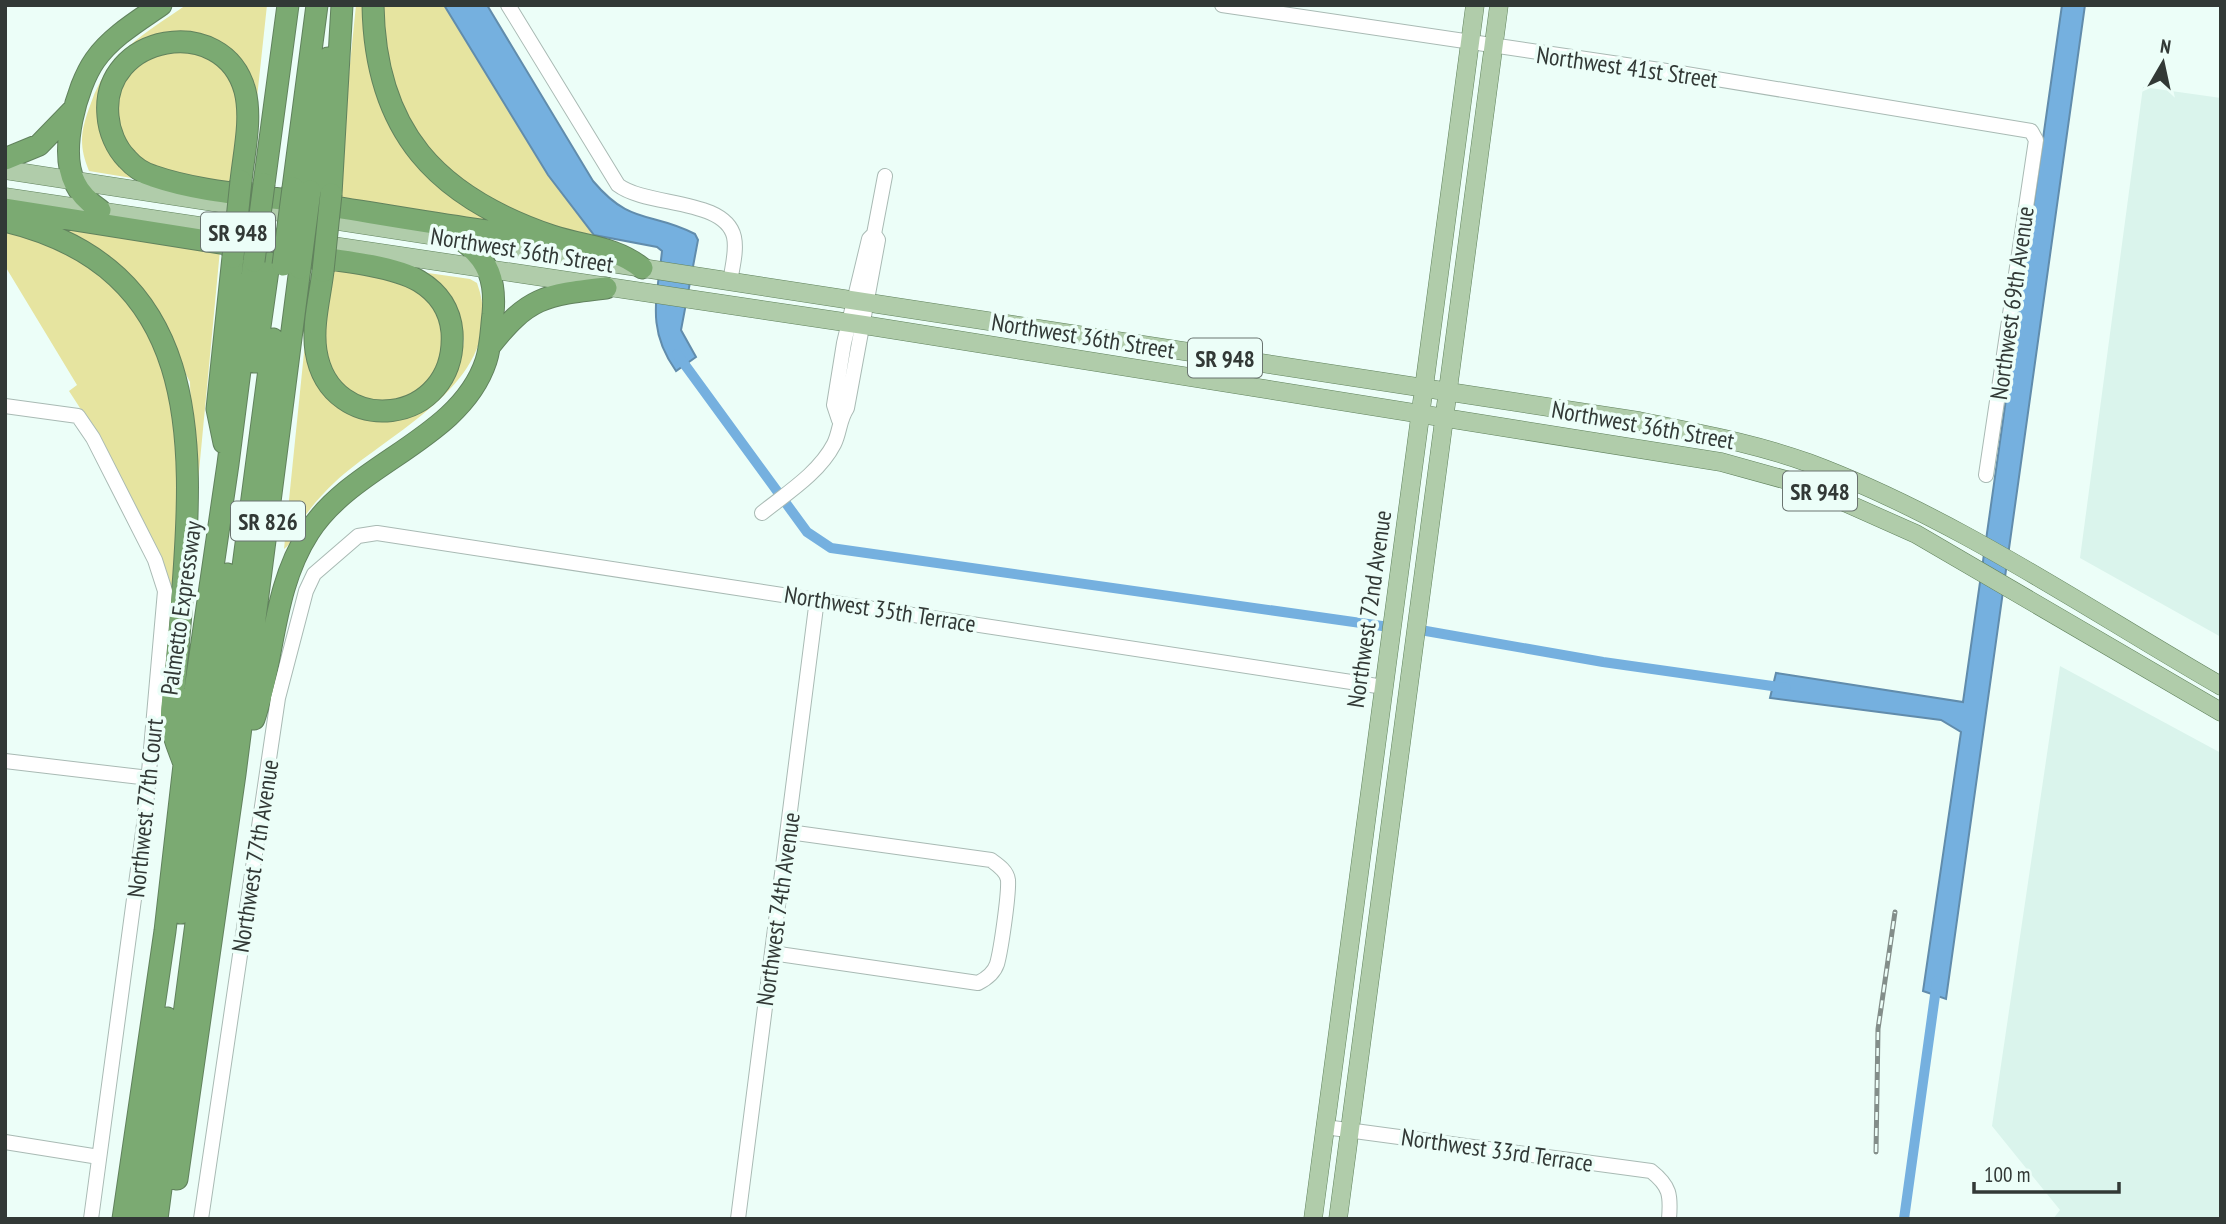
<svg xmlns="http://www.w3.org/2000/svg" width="2226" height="1224" font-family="'PT Sans Narrow',sans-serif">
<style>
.built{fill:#daf4ec}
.green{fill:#e6e4a0}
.water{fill:#75b0df;stroke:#618cac;stroke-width:2}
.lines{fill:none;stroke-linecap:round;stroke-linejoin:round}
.canal{stroke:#75b0df;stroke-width:10}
.minor-casing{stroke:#a9bab4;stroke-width:16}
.major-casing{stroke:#61825d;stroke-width:19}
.highway-casing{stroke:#61825d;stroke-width:23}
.minor{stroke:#fff;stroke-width:14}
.major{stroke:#b0ccaa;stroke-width:18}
.highway{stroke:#7baa72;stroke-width:21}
.rail-casing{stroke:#838e8a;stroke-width:5}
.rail{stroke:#ecfef8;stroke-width:2.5;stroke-dasharray:8;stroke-linecap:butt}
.highway-bridge-casing{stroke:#61825d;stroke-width:23;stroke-linecap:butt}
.highway-bridge{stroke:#7baa72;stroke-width:21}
.labels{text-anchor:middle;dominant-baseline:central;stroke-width:7;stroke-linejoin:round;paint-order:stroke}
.shield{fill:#ecfef8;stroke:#6a7470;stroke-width:2}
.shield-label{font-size:23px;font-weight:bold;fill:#323936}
.street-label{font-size:24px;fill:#323936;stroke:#ecfef8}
</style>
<rect width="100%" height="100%" fill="#ecfef8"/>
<path class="built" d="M 2143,87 L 2221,98 L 2221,637 L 2080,558 Z
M 2060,666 L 2221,753 L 2221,1219 L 2053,1219 L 2060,1210 L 1992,1126 Z"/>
<path class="green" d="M 186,5 L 267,5 L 256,107 L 248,76 L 172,33 L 101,95 L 144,180 L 89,171 C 78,144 81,130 91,103 C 109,52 143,35 186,5 Z
M 356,5 L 366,5 L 376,87 L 492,221 L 336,201 Z
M 381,5 L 444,5 L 548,175 L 594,235 C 503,218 420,175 391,80 C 383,57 384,29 381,5 Z
M 163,49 C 176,51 196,50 206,55 C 254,79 236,143 232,185 C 210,180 165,177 147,165 C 114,142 106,95 135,65 C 141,58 155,54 163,49 Z
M 55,225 L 220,250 L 194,524 L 190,382 L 155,315 L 53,229 Z
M 5,230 C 107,254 170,331 180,434 C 182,451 179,470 179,488 C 178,523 176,559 175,595 C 145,524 111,455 69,391 L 77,385 L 5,266 Z
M 330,270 C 378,276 452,280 445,348 C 444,361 433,377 427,388 C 414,393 395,404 381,404 C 371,404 359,397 351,391 C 313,362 326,311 330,270 Z
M 421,272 L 470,279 L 477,283 C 512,379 391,430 335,482 C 322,494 310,508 300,523 C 295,532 291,545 284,549 L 306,333 L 351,411 L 444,392 C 454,376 468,350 462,330 C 459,318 430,284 421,272 Z"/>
<path class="water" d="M 444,5 L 487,5 L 593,181 C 631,226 650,211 695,234 L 698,240 L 681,330 L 696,357 L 676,371 C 646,329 657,299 662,251 L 657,247 L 594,235 L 548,175 Z
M 2062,5 L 2085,5 L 1946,999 L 1923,991 L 1961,732 L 1941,720 L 1770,698 L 1776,673 L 1963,702 Z"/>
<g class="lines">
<path class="canal" d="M 677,354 L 807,532 L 831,548 L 1382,626
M 1426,631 L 1603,662 L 1786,688
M 1904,1219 L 1937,981"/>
<defs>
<path id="minor" d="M 508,5 L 618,185 C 647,207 725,198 734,237 C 737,251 732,268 730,282
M 1222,5 L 1680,73 L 2031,131 L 2036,140 L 1986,475
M 5,406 L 78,416 L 93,438 L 155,560 L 165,591 L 145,817 L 91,1219
M 839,420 L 834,405 L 844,343 L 869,239 L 874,234 L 885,176
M 762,513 C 787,493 819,473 834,444 C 840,432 839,420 847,408 L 878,240 L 874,234
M 5,761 L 149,778
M 772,953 L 978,983 C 986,979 994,973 997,964 C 1001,950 1009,894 1008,880 C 1007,871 998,865 991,860 L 789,832
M 1325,1127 L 1651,1171 C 1670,1186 1671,1195 1669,1219
M 5,1142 L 99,1157
M 201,1219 L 278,698 L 306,591 L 314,574 L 358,536 L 377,533 L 1384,687
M 738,1219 L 817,599"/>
<path id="major" d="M 5,170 L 1639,421 C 1697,433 1754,443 1809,463 C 1954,517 2087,609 2221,686
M 5,197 L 864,325 L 1721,462 L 1808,486 L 1916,534 L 2221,712
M 1313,1219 L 1475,5
M 1338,1219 L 1499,5"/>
<path id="highway" d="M 373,5 C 375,132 437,197 552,236 C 585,247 614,246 642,268
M 5,159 L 39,145 L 73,110
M 241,181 C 244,152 252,119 245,91 C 224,12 100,34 108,116 C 109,131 116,148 127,159 C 134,167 143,173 153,176 C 202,193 259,195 310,203 C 393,216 477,232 561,239
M 264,184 L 288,5
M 293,188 L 317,5
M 310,191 L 328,58
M 331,194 L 342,5
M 5,209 L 252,248
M 100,210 C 90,203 80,194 75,183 C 59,152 76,87 95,60 C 111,37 138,21 161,5
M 5,221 C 201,268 195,436 182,599 C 180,629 177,659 174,689 C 173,700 170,714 172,726 C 173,737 179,750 183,761
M 284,253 C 321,259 388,263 419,281 C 439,293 450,309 452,332 C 458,427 330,440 316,351 C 312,325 320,297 323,271
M 489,347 C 528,297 544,295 606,288
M 255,362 L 269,263
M 224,443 L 217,409 L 233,257
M 254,719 C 275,657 272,589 309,532 C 353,463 460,440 486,361 C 491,346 491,330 493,314 C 496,282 489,260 463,241
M 181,913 L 227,574
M 177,1179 L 235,774 L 300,268
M 123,1219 L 165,931 L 184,765 L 228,464 L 254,261
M 140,1219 L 167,1018
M 157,1219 L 273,339"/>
</defs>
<use href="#minor" class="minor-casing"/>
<use href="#major" class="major-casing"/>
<use href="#highway" class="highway-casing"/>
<use href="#minor" class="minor"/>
<use href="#major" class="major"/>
<use href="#highway" class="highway"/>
<defs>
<path id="rail" d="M 1876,1152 L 1878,1029 L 1895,912"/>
</defs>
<use href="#rail" class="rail-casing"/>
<use href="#rail" class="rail"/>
<defs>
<path id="highway-bridge" d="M 233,257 L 241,181
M 254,261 L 264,184
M 283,265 L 293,188
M 300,268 L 310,191
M 323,271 L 331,194"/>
</defs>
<use href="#highway-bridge" class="highway-bridge-casing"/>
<use href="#highway-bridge" class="highway-bridge"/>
</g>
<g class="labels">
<g class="shield">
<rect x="201" y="212.5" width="74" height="39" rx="5"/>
<rect x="1188" y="338.5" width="74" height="39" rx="5"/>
<rect x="1783" y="471.5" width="74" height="39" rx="5"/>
<rect x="231" y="501.5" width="74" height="39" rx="5"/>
</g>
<g class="shield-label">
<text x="238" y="232">SR 948</text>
<text x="1225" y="358">SR 948</text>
<text x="1820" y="491">SR 948</text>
<text x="268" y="521">SR 826</text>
</g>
<g class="street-label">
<text transform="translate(1627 67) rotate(8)">Northwest 41st Street</text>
<text transform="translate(522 250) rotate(9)">Northwest 36th Street</text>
<text transform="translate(2012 303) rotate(-82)">Northwest 69th Avenue</text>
<text transform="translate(1083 336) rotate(9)">Northwest 36th Street</text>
<text transform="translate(1643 425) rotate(10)">Northwest 36th Street</text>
<text transform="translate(181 608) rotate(-82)">Palmetto Expressway</text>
<text transform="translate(880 609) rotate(9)">Northwest 35th Terrace</text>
<text transform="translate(1369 609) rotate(-82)">Northwest 72nd Avenue</text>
<text transform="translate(145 808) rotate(-84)">Northwest 77th Court</text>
<text transform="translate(255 856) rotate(-81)">Northwest 77th Avenue</text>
<text transform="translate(778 909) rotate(-82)">Northwest 74th Avenue</text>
<text transform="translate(1497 1150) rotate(8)">Northwest 33rd Terrace</text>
</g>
</g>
<rect width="2226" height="1224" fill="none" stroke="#323936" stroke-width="14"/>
<g transform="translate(2163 63) rotate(9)" stroke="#ecfef8" stroke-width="5" paint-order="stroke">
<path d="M0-5L12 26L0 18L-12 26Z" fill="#323936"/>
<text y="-10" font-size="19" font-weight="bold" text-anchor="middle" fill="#323936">N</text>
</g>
<path d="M1974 1182v10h145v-10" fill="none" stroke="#323936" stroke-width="3.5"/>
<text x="1984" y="1182" font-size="21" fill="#323936" stroke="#ecfef8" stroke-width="5" paint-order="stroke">100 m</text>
</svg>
